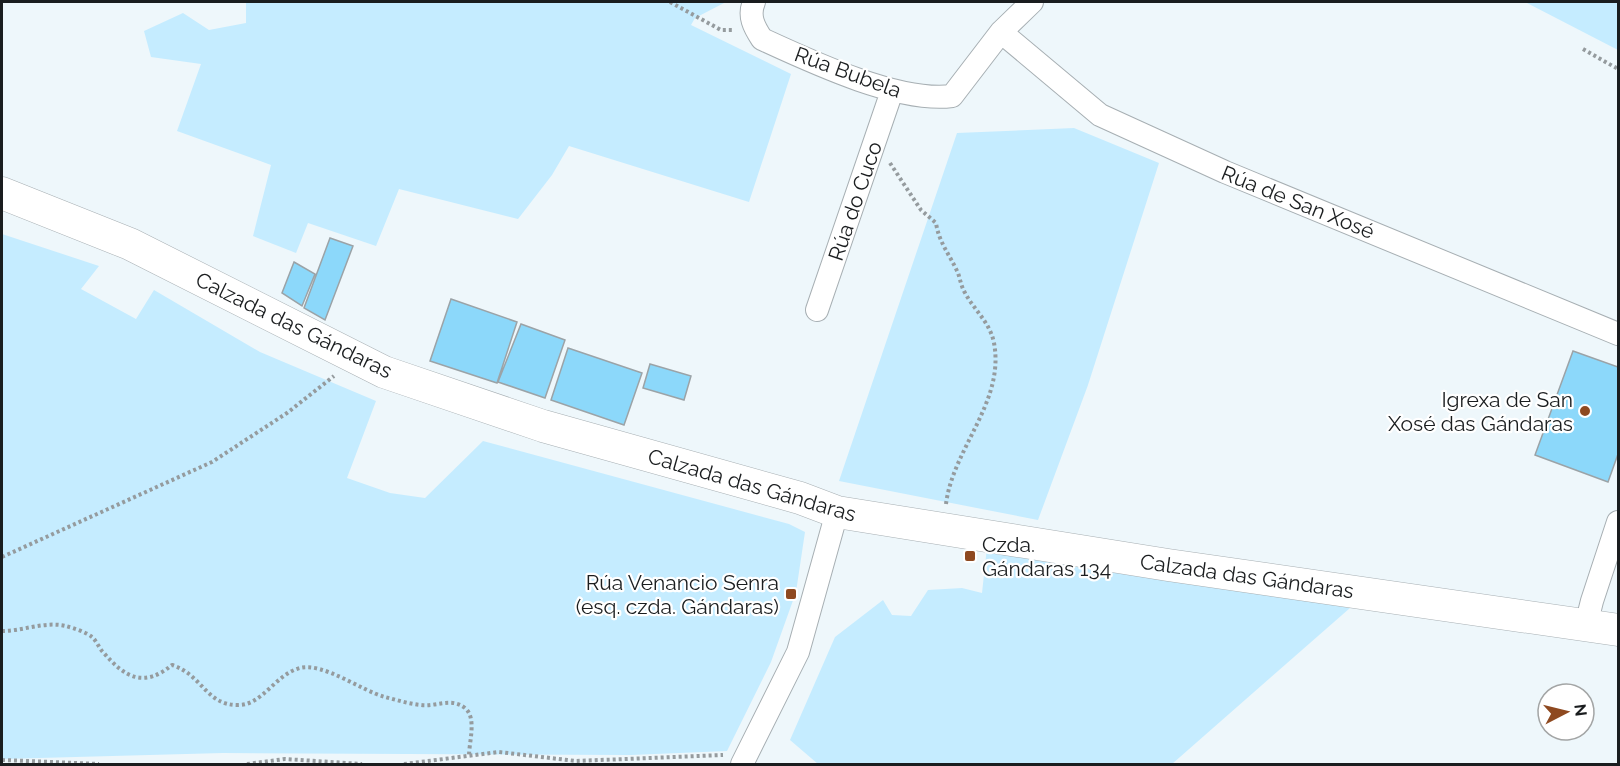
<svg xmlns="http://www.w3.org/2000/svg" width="1620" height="766" font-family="Raleway,sans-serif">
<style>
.green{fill:#c5ecff}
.building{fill:#8cd8fa;stroke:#9ba3a7;stroke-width:1.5}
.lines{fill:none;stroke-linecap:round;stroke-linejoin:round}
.street-casing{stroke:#a7afb3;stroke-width:24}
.secondary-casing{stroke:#a7afb3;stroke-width:33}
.path{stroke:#959b9e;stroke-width:4;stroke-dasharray:3 3;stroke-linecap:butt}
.street{stroke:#fff;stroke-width:22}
.secondary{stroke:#fff;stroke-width:32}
.poi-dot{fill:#8e4920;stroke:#fff;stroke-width:2}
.labels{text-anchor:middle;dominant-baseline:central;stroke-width:4.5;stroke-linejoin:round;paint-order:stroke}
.street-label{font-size:21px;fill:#1a1d1f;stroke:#fff}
.poi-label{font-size:21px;fill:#1a1d1f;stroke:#fff;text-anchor:end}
</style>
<rect width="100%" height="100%" fill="#eef7fb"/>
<path class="green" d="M 246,2 L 726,2 L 695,18 L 691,25 L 791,74 L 749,202 L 569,146 L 552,175 L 518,219 L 399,189 L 376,246 L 308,223 L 296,253 L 253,236 L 271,165 L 177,131 L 201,64 L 151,57 L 144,31 L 183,13 L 209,30 L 246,23 Z
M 1527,2 L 1618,2 L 1618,50 L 1527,3 Z
M 1074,128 L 1159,163 L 1088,385 L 1038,520 L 839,481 L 957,133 Z
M 2,234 L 99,266 L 81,289 L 136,319 L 154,290 L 260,352 L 376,401 L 347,478 L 390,493 L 425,498 L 483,441 L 789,524 L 805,532 L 796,592 L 771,662 L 727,751 L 631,755 L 223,753 L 2,759 Z
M 987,547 L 1350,608 L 1172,764 L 818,764 L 790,740 L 835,637 L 883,600 L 892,615 L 911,616 L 928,590 L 962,588 L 982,593 Z"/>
<path class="building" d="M 330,238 L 353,246 L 325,320 L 304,308 Z
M 294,262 L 315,274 L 302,306 L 282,293 Z
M 451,299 L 517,322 L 497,383 L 430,361 Z
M 521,324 L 565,340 L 545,398 L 498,382 Z
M 568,348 L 642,373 L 624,425 L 551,400 Z
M 1573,351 L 1618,367 L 1618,454 L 1608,482 L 1535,455 Z
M 650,364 L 691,376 L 684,400 L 643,388 Z"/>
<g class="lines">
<defs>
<path id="street" d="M 754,2 C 748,16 754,27 762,39 C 812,62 899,103 952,96 L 1001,32 L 1032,2
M 1001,32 L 1100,115 L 1225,172 L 1618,334
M 817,310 L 892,91
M 1586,625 L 1592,601 L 1618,522
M 742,764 L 798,652 L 837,512"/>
<path id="secondary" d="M 2,193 L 130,244 L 384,372 L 543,426 L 800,498 L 837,512 L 1168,565 L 1618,630"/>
</defs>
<use href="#street" class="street-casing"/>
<use href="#secondary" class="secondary-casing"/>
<path class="path" d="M 670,2 L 721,30 L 733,30
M 1583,49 L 1618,69
M 890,163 L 921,210 L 936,223 C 939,243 950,255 958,273 C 960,279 961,285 964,291 C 973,309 990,322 994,343 C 1005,402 953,448 946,504
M 2,557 L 212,462 L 287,413 L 334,376
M 2,631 C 23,631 45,621 66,626 C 73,628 86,632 92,637 C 96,640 99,648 103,652 C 125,678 144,688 172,665 C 203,675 206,706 239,705 C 262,705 276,674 300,668 C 323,662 362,691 385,697 C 397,700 409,704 421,705 C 436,707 451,697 465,708 C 477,718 469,742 469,756
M 2,760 L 99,764
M 247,764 L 285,759 L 362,764
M 404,764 L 499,752 L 576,761 L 723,755"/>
<use href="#street" class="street"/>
<use href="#secondary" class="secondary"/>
</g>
<g class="poi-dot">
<circle cx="1585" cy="411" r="6"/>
<rect x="964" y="550" width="12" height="12" rx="3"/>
<rect x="785" y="588" width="12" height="12" rx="3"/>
</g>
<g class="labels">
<g class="street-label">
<text transform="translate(848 72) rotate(20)">Rúa Bubela</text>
<text transform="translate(855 201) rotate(-71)">Rúa do Cuco</text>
<text transform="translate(1298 202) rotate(22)">Rúa de San Xosé</text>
<text transform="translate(294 325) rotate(26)">Calzada das Gándaras</text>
<text transform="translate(752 485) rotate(16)">Calzada das Gándaras</text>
<text transform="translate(1247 576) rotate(8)">Calzada das Gándaras</text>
</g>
<g class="poi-label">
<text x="1573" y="399">Igrexa de San<tspan x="1573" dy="24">Xosé das Gándaras</tspan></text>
<text x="982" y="544" text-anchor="start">Czda.<tspan x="982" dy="24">Gándaras 134</tspan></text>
<text x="779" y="582">Rúa Venancio Senra<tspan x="779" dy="24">(esq. czda. Gándaras)</tspan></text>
</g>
</g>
<rect width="1620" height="766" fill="none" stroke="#1a1d1f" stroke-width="6"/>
<g transform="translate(1566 712) rotate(83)"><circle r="28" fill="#ffffff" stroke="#a3a5a5" stroke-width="1.5"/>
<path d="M0-4.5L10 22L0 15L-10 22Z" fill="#8e4920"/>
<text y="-9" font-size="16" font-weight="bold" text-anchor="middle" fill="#1a1d1f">N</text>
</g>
</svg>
